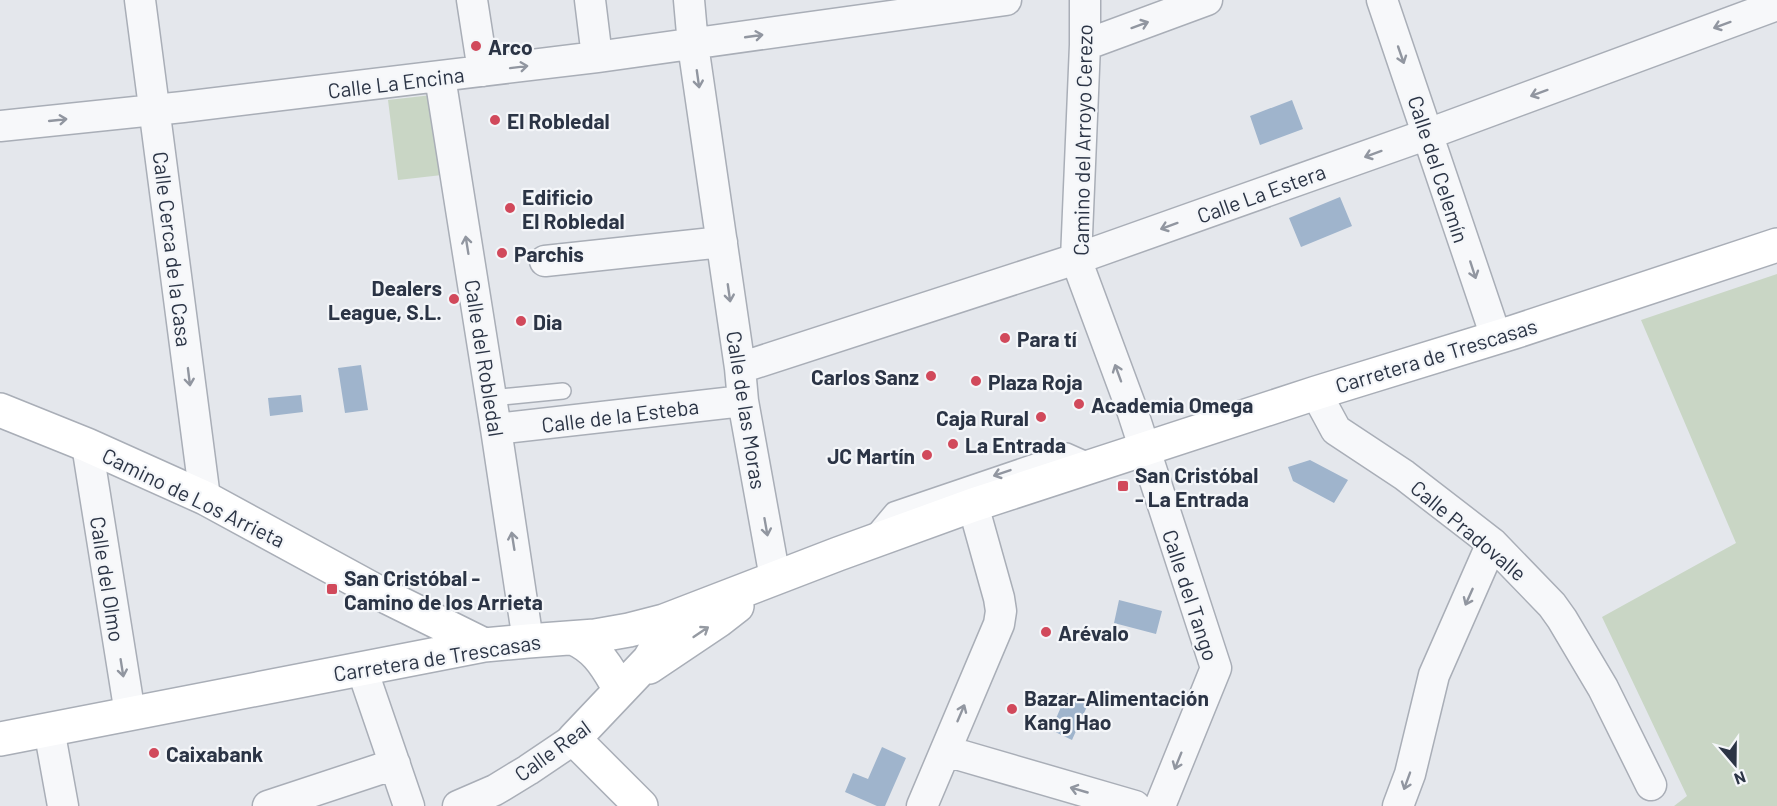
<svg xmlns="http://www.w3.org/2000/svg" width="1777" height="806" font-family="Barlow,sans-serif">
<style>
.green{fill:#c9d6c5}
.water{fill:#9fb4cc}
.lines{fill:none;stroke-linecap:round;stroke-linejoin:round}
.lane-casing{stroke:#a9aeb7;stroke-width:18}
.street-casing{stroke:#a9aeb7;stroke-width:33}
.secondary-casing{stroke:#a9aeb7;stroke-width:36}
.lane{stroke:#f7f8fa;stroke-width:15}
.street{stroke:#f7f8fa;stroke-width:30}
.secondary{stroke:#fff;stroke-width:33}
.oneway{stroke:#9196a0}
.oneway2{stroke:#959aa2}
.poi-dot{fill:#d1495b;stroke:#f4f6f9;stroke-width:2}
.labels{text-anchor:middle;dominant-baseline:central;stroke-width:4.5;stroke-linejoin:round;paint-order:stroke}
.poi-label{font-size:21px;font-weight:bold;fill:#2b3445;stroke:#f4f6f9;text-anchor:start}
.street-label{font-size:21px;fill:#2b3445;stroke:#f4f6f9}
</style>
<rect width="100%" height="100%" fill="#e4e7ec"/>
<path class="green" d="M 432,95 L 442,175 L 398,180 L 388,100 Z
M 1777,274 L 1777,806 L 1674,806 L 1687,796 L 1602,617 L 1736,543 L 1641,320 Z"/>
<path class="water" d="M 1292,100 L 1303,129 L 1260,145 L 1250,116 Z
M 1340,197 L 1352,226 L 1301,247 L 1289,218 Z
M 361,365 L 368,410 L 345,413 L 338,368 Z
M 301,395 L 303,412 L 270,416 L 268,398 Z
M 1310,460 L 1348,480 L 1334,503 L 1293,481 L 1288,467 Z
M 1119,600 L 1162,611 L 1156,634 L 1114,623 Z
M 1067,693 L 1089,702 L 1072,740 L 1051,730 Z
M 882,747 L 906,758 L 885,806 L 877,806 L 845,792 L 853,773 L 868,779 Z"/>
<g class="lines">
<defs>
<path id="lane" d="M 491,398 L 563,391
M 872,535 L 893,510 L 1067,451 L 1094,463"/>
<path id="street" d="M 140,0 L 205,498
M 472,0 L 483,71
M 590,0 L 597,57
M 689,0 L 693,45 L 740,368 L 743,401 L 775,578
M 1085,0 L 1085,45 L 1076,259 L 1132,410 L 1216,668 L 1160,806
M 1382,0 L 1496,337
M 1085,45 L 1207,0
M 440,77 L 496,429 L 528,641
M 0,126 L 183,107 L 597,57 L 1006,0
M 545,261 L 722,242
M 740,368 L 1076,259 L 1428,134 L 1777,5
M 1316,393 L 1336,430 L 1404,475 L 1492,543 L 1552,605 L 1562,619 L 1603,688 L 1651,785
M 496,429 L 743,401
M 87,445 L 130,714
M 362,669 L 409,806
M 49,729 L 63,806
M 946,751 L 1135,806
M 268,806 L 395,764
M 458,806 L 495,790 L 528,770 L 574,739
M 922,806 L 999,624 L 1001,611 L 999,598 L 973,505
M 1398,806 L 1410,774 L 1434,675 L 1492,543"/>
<path id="secondary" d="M 0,410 L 87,445 L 205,498 L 383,595 L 484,645
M 573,638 C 594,647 604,662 615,681
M 649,667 L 719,620 L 737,606
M 0,739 L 484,645 L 528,641 L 595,636 L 629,630 L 664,621 L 838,554 L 973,505 L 1316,393 L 1514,332 L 1777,245
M 641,806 L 574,739 L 649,660 L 663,636 L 664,621"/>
</defs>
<use href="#lane" class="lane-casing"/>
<use href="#street" class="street-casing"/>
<use href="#secondary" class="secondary-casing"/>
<use href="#lane" class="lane"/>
<use href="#street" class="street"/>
<use href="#secondary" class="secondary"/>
</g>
<defs><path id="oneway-shaft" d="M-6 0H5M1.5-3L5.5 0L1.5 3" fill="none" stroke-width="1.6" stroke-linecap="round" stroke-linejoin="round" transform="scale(1.5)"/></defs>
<g class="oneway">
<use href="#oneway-shaft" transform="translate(1140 25) rotate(-20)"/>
<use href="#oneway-shaft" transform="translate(1722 25) rotate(160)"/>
<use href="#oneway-shaft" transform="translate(754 36) rotate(-8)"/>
<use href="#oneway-shaft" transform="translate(1401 55) rotate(71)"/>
<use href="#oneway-shaft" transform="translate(519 67) rotate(-7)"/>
<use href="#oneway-shaft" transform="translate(698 79) rotate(82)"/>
<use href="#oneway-shaft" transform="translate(1539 93) rotate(160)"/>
<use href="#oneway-shaft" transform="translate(58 120) rotate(-6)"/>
<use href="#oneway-shaft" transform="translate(1373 154) rotate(160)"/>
<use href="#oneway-shaft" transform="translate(1169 226) rotate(160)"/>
<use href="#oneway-shaft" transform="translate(467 245) rotate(-99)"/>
<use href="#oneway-shaft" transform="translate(1473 270) rotate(72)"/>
<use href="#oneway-shaft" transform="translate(729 293) rotate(82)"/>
<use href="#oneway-shaft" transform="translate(1118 373) rotate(-110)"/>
<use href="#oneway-shaft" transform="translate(189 377) rotate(83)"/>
<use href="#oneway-shaft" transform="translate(1002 473) rotate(161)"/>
<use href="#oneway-shaft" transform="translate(766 527) rotate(80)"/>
<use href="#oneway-shaft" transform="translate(513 541) rotate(-99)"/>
<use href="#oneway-shaft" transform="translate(1469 597) rotate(114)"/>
<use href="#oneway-shaft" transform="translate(122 668) rotate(81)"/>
<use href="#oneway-shaft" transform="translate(961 713) rotate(-67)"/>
<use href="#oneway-shaft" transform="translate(1178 761) rotate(112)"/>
<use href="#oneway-shaft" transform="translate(1407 781) rotate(110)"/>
<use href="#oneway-shaft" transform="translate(1079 790) rotate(-164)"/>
</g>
<use class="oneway2" href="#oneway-shaft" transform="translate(701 632) rotate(-34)"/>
<g class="poi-dot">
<circle cx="476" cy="46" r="6"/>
<circle cx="495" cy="120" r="6"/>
<circle cx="510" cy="208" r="6"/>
<circle cx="502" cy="253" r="6"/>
<circle cx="454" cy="299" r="6"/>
<circle cx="521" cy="321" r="6"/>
<circle cx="1005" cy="338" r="6"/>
<circle cx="931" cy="376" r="6"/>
<circle cx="976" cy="381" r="6"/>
<circle cx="1079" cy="404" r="6"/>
<circle cx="1041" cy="417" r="6"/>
<circle cx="953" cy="444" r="6"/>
<circle cx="927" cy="455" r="6"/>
<rect x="1117" y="480" width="12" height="12" rx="3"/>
<rect x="326" y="583" width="12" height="12" rx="3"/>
<circle cx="1046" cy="632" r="6"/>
<circle cx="1012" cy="709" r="6"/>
<circle cx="154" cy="753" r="6"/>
</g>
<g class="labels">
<g class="poi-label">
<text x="488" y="46">Arco</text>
<text x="507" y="120">El Robledal</text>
<text x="522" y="196">Edificio<tspan x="522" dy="24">El Robledal</tspan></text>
<text x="514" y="253">Parchis</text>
<text x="442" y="287" text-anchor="end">Dealers<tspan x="442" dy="24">League, S.L.</tspan></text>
<text x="533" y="321">Dia</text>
<text x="1017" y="338">Para tí</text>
<text x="919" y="376" text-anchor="end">Carlos Sanz</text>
<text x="988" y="381">Plaza Roja</text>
<text x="1091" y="404">Academia Omega</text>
<text x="1029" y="417" text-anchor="end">Caja Rural</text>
<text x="965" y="444">La Entrada</text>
<text x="915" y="455" text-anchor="end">JC Martín</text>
<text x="1135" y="474">San Cristóbal<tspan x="1135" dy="24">- La Entrada</tspan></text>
<text x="344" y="577">San Cristóbal -<tspan x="344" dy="24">Camino de los Arrieta</tspan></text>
<text x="1058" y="632">Arévalo</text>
<text x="1024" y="697">Bazar-Alimentación<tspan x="1024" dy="24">Kang Hao</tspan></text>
<text x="166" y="753">Caixabank</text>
</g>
<g class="street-label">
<text transform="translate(396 82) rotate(-7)">Calle La Encina</text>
<text transform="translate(1082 140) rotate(-89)">Camino del Arroyo Cerezo</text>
<text transform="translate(1439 169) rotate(72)">Calle del Celemín</text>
<text transform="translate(1261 193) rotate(-20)">Calle La Estera</text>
<text transform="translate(173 249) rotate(83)">Calle Cerca de la Casa</text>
<text transform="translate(1436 355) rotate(-17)">Carretera de Trescasas</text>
<text transform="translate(485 358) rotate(81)">Calle del Robledal</text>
<text transform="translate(747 410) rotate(81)">Calle de las Moras</text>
<text transform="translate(620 415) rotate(-7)">Calle de la Esteba</text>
<text transform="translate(194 497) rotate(26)">Camino de Los Arrieta</text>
<text transform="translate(1469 530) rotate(40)">Calle Pradovalle</text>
<text transform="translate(108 579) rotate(81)">Calle del Olmo</text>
<text transform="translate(1191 595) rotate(72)">Calle del Tango</text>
<text transform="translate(437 657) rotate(-9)">Carretera de Trescasas</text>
<text transform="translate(552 750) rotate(-36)">Calle Real</text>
</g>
</g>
<g transform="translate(1735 764) rotate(160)" stroke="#f4f6f9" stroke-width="4.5" paint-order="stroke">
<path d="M0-4.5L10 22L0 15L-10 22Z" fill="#2b3445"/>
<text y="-9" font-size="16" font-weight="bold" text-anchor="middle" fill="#2b3445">N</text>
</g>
</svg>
